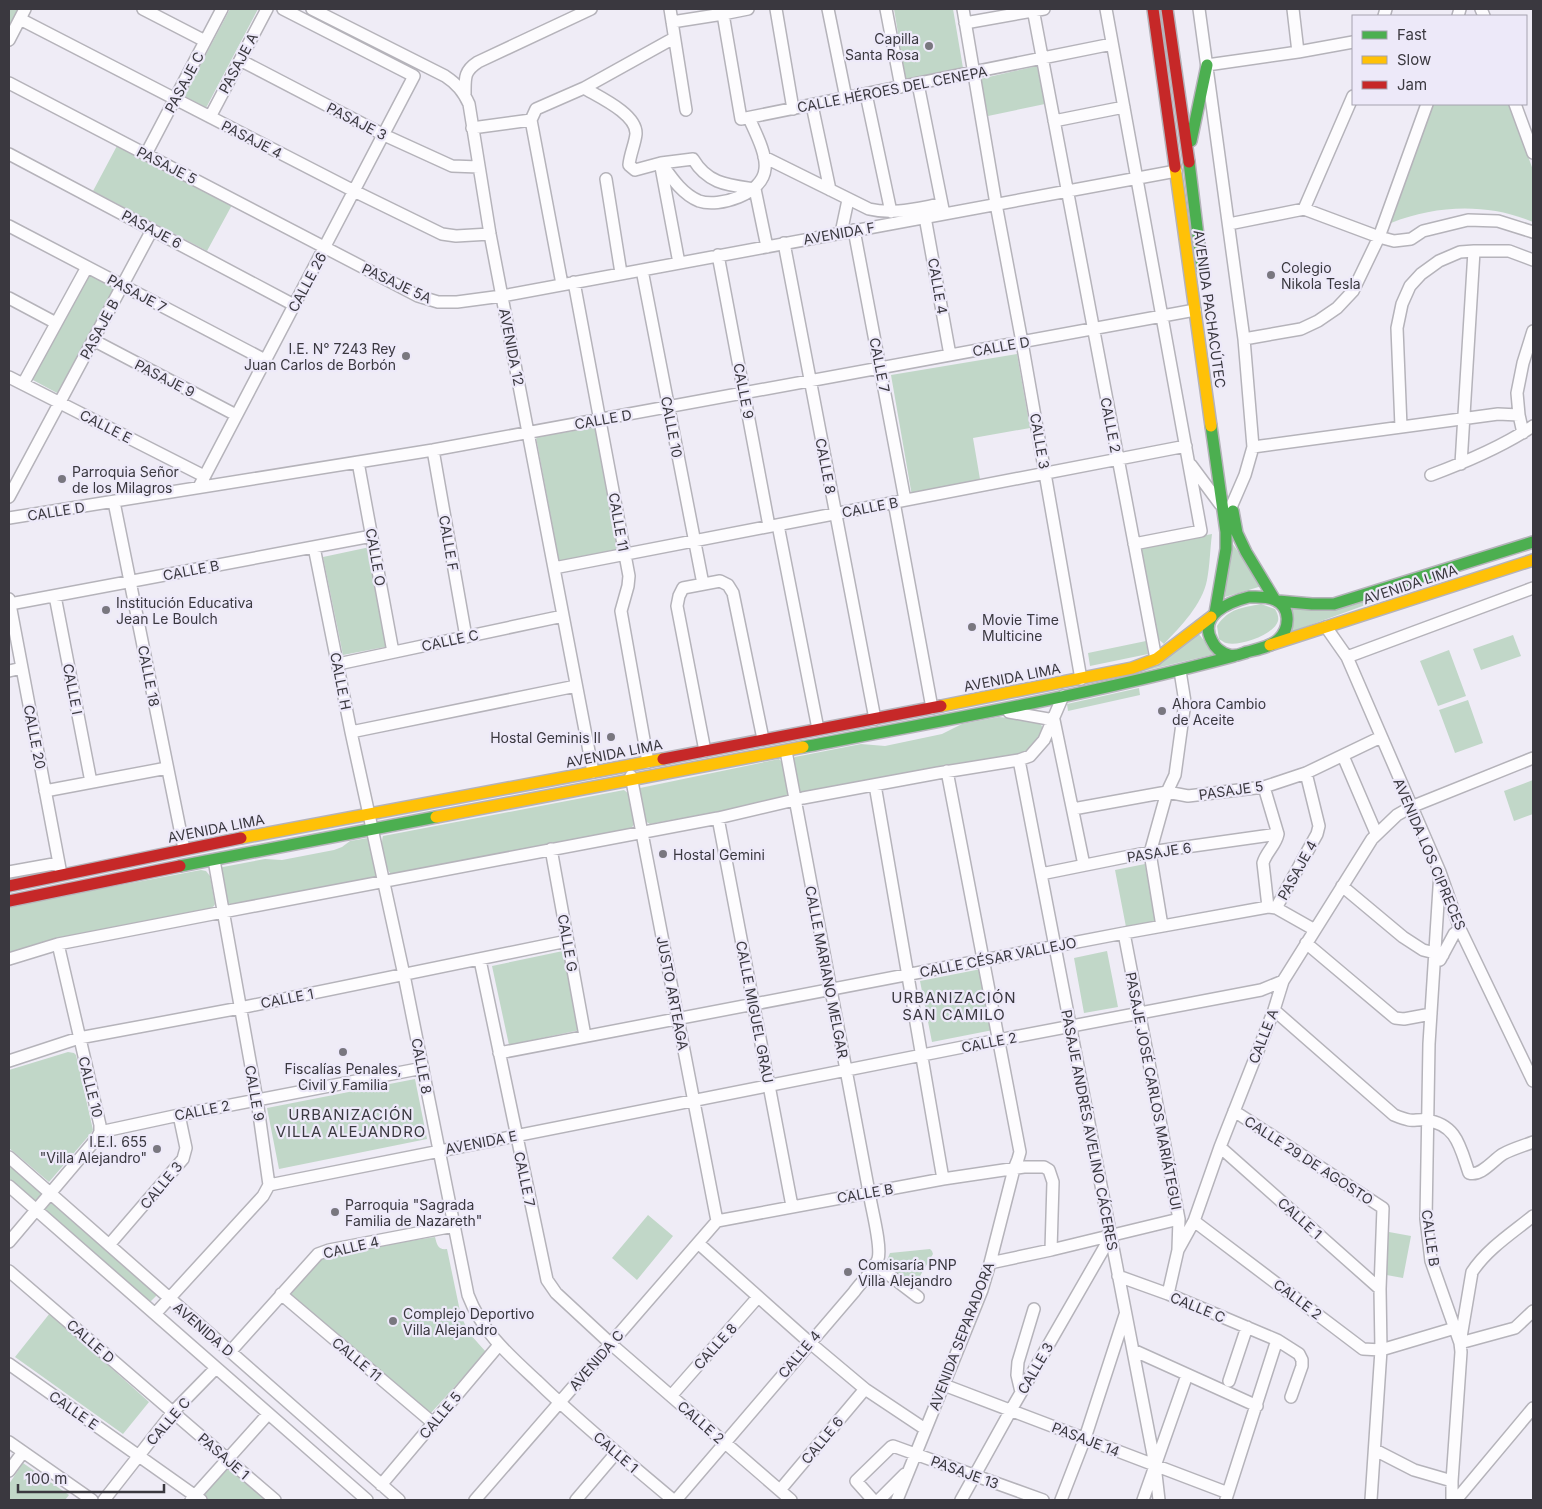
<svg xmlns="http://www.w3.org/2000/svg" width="1542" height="1509" font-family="Inter,sans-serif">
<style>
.green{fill:#c1d7c8}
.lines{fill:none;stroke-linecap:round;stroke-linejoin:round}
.street-casing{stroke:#b5b3ba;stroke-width:14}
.fast-casing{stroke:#b5b3ba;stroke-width:14}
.slow-casing{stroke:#b5b3ba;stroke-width:14}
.jam-casing{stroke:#b5b3ba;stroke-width:14}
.street{stroke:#fdfcfe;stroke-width:11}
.fast{stroke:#4caf50;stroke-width:11}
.slow{stroke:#ffc107;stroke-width:11}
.jam{stroke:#c62828;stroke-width:11}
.poi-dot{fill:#79777f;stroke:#ede9f9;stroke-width:2}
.labels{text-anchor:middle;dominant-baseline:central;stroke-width:4.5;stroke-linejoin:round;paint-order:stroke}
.poi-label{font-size:14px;fill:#3a383f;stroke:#ede9f9;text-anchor:start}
.street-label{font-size:14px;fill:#3a383f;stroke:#ede9f9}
.neighbourhood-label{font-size:15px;letter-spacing:1px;fill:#3a383f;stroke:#ede9f9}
</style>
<rect width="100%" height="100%" fill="#efecf6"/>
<path class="green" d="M 9,9 L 19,9 L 9,29 Z
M 230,9 L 258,9 L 206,108 L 184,96 Z
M 894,9 L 953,9 L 963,68 L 906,81 Z
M 1037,66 L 1045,104 L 988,116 L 980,79 Z
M 1433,104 L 1509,104 L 1533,170 L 1533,222 C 1487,203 1437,205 1391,223 Z
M 118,144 L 232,205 L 207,251 L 93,191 Z
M 88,273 L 115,289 L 59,394 L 31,379 Z
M 1017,354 L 1030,428 L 973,438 L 981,485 L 912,496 L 891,375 Z
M 597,427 L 619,550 L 559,561 L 536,437 Z
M 1212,534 C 1210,549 1210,565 1207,580 C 1202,605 1181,626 1164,644 L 1157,638 L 1140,547 Z
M 1230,540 L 1262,586 L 1225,597 Z
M 370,547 L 390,646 L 343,655 L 323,557 Z
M 1380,594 L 1382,599 L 1291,632 L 1290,607 Z
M 1261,604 L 1275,609 C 1277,613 1279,616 1278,621 C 1274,635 1239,647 1226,643 C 1225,643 1219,639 1219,639 L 1217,626 C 1229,608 1242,608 1261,604 Z
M 1198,633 L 1215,654 L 1127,675 Z
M 1513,635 L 1521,656 L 1481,670 L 1473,649 Z
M 1146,641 L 1148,654 L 1090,666 L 1088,653 Z
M 1449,650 L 1466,696 L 1438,706 L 1420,661 Z
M 1139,688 L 1140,695 L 1068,711 L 1067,704 Z
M 1468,700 L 1483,743 L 1455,753 L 1439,710 Z
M 999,717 L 1038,721 C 1052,734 1033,747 1022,755 L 798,794 L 792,760 L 795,757 L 861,744 L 885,746 L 942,734 L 962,724 Z
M 779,759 L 783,763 L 789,795 L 786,799 L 650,824 L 645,821 L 638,791 L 640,788 Z
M 1533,780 L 1533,814 L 1514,821 L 1504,791 Z
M 624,790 L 629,794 L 634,824 L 631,829 L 394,874 L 391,874 C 385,868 380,844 383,836 Z
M 368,838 L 372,841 L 378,874 L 375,878 L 232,905 L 228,903 L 226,900 L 221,868 L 223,867 L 265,859 L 282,860 L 334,850 L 342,847 L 350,841 Z
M 1145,864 L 1155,921 L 1126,927 L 1115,870 Z
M 201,870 L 206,871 L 210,876 L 215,904 L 214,906 L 211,908 L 61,938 L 9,952 L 9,906 Z
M 563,951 L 580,1030 L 509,1045 L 492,966 Z
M 1107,951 L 1118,1007 L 1084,1013 L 1074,958 Z
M 981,969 L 993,1030 L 932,1042 L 920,981 Z
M 68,1052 L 74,1053 L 76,1055 L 93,1130 L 92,1132 L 49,1182 L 9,1148 L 9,1070 Z
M 415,1079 L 427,1139 L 279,1169 L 267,1108 Z
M 9,1161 L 45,1192 L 36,1202 L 9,1178 Z
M 52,1198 L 158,1294 L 149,1303 L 43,1208 Z
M 648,1215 L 673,1236 L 637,1280 L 612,1258 Z
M 1389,1232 L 1411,1236 L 1403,1278 L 1381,1274 Z
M 435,1237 C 437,1245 438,1250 447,1249 L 461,1316 L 469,1333 L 486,1352 L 430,1414 L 291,1294 L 321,1258 L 338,1252 Z
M 930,1249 L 932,1251 L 933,1254 L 913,1288 L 885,1265 L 890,1253 Z
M 50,1313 L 149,1402 L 123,1434 L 15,1357 Z
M 23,1463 L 69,1495 L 65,1500 L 9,1500 L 9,1484 Z
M 228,1466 L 269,1500 L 207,1500 L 202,1496 Z"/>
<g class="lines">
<defs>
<path id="street" d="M 143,9 L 205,41
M 312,9 L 445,76 C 457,84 463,91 469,104 L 490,234 L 593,772
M 670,9 L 686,110
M 776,9 L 793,109
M 828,9 L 846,98
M 886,9 L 901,87
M 963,9 L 996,204 L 1022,342 L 1081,679
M 1033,9 L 1156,659
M 1106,9 L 1201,531 L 1134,544
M 1199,9 L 1244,339 L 1253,447 L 1245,475 L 1232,505
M 1293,9 L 1298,52
M 1481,9 L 1484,16
M 723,14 L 741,119 L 1112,44
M 1384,16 L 1386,9
M 1458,16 L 1460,9
M 20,19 L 354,191 L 442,234 L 456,236 L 490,234
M 672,22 L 723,14 L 748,9
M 965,23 L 1044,9
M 9,40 L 25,9
M 240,60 L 384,135 L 452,166 L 479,167
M 1207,65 L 1298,52 L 1353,42
M 9,83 L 418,296 L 438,302 L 457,302 L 502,296 L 1176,171
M 918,84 L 943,209
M 584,88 C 599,97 637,114 636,134 C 635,144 630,154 629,165 L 635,170 L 661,163 L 693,159 C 708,184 728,185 755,189 L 767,247
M 465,94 C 465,78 464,71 478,62 L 591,9
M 866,94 L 891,212
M 1515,104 L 1533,153
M 812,105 L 830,190
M 210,117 L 267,9
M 531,120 L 562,284
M 1054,121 L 1124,107
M 472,128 L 531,120 L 536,109 L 584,88 L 674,38
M 9,154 L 294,305
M 146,154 L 222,9
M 764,157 L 869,209 C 893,215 918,208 942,204
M 661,163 C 671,177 682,194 699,201 C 719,208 763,194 765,169 C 767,154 755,132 749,118
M 661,167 L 679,263
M 606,179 L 621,273
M 1304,209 L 1353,96
M 925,217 L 950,355
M 1229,224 L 1304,209 L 1379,237 L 1394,241 L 1411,239 L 1423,231 L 1468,220 L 1498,221 L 1533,232
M 9,226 L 265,360
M 854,230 L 905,500
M 841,233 L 848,200
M 784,243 L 875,719
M 718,255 L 769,526
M 642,270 L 703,584
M 574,282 L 629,576 L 628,586 L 621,611 L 648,762
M 9,298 L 56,323
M 1244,339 L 1301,329 L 1318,321 L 1337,308 L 1353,291 L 1379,237 L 1427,104
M 93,340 L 236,415
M 9,377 L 204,476
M 23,384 L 87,267
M 1519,415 L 1517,393 L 1523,363 L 1533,331
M 1401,427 L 1397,328 L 1402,304 L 1410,286 L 1421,274 L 1439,261 L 1460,252 L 1474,251 L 1509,251 L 1533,260
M 1253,447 L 1498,414 L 1519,415 L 1523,433
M 433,450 L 466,637
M 358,462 L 393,652
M 1461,464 L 1474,251
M 1191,465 L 1220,504
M 1431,475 C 1466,462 1502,447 1533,426
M 199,487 L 414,76 L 283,9
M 9,497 L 152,230
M 114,502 L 184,849
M 894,502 L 932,708
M 9,518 L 433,450 L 1195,310
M 778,525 L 818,729
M 314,547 L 351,732 L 404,975 L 468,1295 C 482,1332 509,1355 537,1381 C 580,1423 627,1461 673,1500
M 554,568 L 1186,446
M 55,596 L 91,782
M 9,599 L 61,874
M 10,604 L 372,536
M 1326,627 L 1347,657 L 1440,872 L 1460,929 L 1533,1081
M 1347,657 L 1533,588
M 338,664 L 563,616
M 9,671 L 22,668
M 1009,712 L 1054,720
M 1054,720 L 1084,865
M 351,732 L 576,686
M 705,751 L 677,606 L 679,596 L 683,588 L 720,581 L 728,585 L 733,593 L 763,739
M 1343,756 L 1376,833
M 1019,760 L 1155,1465 L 1159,1500
M 631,776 L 717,1221
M 875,785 L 943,1179
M 1264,787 L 1278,834 C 1276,845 1266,852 1263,863 L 1268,907
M 45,791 L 167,768
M 1073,809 L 1167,792 L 1188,796 L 1264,787 L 1306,773 L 1381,737
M 718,818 L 792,1206
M 551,849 L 585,1036
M 9,872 L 59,863
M 1440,872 L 1429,1044 L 1426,1219 L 1431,1261 L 1460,1343 L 1461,1352 L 1452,1481 L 1452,1500
M 1041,874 L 1150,852 L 1278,834
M 1342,886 L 1403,937 L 1423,950 L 1443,955
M 1276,908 L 1317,834 L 1319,826 L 1306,773
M 1162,926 L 1150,853 L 1167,792 L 1175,775 L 1185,702 L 1180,671
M 1124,933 L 1179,1219 L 1178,1249
M 1306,943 L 1395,1018 L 1404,1019 L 1431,1014
M 9,959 L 58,944 L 223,912 L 718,818 L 803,798 L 938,773 L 1019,760 L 1030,756 L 1044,740 L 1063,696
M 480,960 L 547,1280 L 556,1293 L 611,1344 L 791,1500
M 1440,960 L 1454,934 L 1460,929
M 1274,1010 L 1394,1115 C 1399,1117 1404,1119 1409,1120 C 1414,1121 1419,1119 1425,1120 C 1457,1124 1460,1147 1469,1173 C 1481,1177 1493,1160 1503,1154 C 1512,1149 1523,1146 1533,1142
M 499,1053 L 1124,933 L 1268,907 L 1276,908 L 1315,930
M 9,1061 L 79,1038 L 240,1008 L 567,941
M 1234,1111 L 1383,1208 L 1380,1289 L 1381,1350 L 1371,1500
M 100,1132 L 179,1115 L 423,1068
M 1220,1147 L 1380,1289
M 9,1157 L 399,1500
M 269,1185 L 998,1040 L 1261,990 L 1283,981
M 9,1186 L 367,1500
M 1533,1216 C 1512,1233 1487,1249 1472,1272 L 1460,1343 L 1515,1328 L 1533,1311
M 717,1221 L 943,1179 L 1024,1167 L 1044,1167 L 1049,1170 L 1053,1182 L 1051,1250
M 1194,1221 L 1363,1349 L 1381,1350 L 1455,1328
M 9,1242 L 97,1138 L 100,1132 L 100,1125 L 58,944
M 698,1243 L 809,1342 L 865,1389 L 925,1429
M 109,1245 L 183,1159 L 186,1148 L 179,1115
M 990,1263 L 1051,1250 L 1179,1219
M 875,1264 L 918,1297
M 9,1271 L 275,1500
M 1118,1276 L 1168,1294 L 1277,1340 L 1299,1354 L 1302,1360 L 1302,1366 L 1291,1397
M 281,1294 L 433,1423
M 1168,1294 L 1178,1250 L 1194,1221 L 1220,1147 L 1274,1010 L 1283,981 L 1372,839 L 1397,815 L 1411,807 L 1533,758
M 155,1314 L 263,1196 L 269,1185 L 257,1100 L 214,860
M 1133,1350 L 1257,1406
M 230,1352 L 318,1254 L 329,1250 L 454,1226
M 9,1364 L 201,1500
M 1229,1381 L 1247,1327
M 944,1385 L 1228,1493
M 1021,1392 L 1017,1375 L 1018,1362 L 1034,1309
M 671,1396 L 758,1297
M 9,1442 L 92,1500
M 1375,1450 L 1414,1470 L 1452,1481
M 9,1471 L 23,1452
M 381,1485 L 499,1345
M 780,1490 L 865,1389
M 1226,1499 L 1277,1340
M 104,1500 L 173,1412 L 216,1368
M 191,1500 L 268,1414
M 475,1500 L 717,1221
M 576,1500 L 616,1453
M 676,1500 L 854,1292 C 861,1282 874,1271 878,1259 C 882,1246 871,1207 869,1192 L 786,751
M 873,1500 L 856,1481 L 891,1447 L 893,1446 L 1043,1500
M 879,1500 L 905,1474
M 897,1500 L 982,1290 L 990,1263 L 1014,1169 L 1018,1159 L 1020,1152 L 947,771
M 961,1500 L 1011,1410 L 1111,1236
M 1061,1500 L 1085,1438 L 1125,1315
M 1143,1500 L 1187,1375
M 1456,1500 L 1533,1408"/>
<path id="fast" d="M 1191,141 L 1207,65
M 1189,162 L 1202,268
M 1211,426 L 1226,532 L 1226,549 L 1215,613
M 1233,511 L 1237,533 L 1246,552 L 1275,600
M 1249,597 C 1258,597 1267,596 1275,600 C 1291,607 1290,628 1279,639 C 1271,647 1258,649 1247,652 C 1241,654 1236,657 1229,655 C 1222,653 1215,648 1212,641 C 1197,615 1229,602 1249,597 Z
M 1278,601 L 1312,604 L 1334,604 L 1533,542
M 803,747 C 948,720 1092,694 1234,656
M 180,866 L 436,817"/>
<path id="slow" d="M 1175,167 L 1211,426
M 1270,645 L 1533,560
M 941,706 L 1132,668 L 1156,659 L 1211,617
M 436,817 L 803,747
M 241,838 L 663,759"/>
<path id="jam" d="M 1153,9 L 1175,167
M 1167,9 L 1189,162
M 663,759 L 941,706
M 9,886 L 241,838
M 9,901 L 180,866"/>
</defs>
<use href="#street" class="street-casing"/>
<use href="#fast" class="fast-casing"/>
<use href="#slow" class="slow-casing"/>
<use href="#jam" class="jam-casing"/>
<use href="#street" class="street"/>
<use href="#fast" class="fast"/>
<use href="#slow" class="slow"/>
<use href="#jam" class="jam"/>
</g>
<g class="poi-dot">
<circle cx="929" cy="46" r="5"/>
<circle cx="1271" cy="275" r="5"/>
<circle cx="406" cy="356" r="5"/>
<circle cx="62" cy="479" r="5"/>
<circle cx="106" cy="610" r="5"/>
<circle cx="972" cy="627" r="5"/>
<circle cx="1162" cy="711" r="5"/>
<circle cx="611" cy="737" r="5"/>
<circle cx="663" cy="854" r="5"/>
<circle cx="343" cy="1052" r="5"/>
<circle cx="157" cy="1149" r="5"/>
<circle cx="335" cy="1212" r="5"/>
<circle cx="848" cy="1272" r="5"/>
<circle cx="393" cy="1321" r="5"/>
</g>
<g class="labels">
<g class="poi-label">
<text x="919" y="38" text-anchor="end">Capilla<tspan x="919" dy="16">Santa Rosa</tspan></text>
<text x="1281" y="267">Colegio<tspan x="1281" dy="16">Nikola Tesla</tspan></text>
<text x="396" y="348" text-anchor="end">I.E. N° 7243 Rey<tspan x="396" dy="16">Juan Carlos de Borbón</tspan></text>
<text x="72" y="471">Parroquia Señor<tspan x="72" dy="16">de los Milagros</tspan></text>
<text x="116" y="602">Institución Educativa<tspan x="116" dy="16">Jean Le Boulch</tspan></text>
<text x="982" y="619">Movie Time<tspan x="982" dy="16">Multicine</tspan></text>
<text x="1172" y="703">Ahora Cambio<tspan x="1172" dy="16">de Aceite</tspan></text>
<text x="601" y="737" text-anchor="end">Hostal Geminis II</text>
<text x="673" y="854">Hostal Gemini</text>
<text x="343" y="1068" text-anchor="middle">Fiscalías Penales,<tspan x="343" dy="16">Civil y Familia</tspan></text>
<text x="147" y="1141" text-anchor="end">I.E.I. 655<tspan x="147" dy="16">"Villa Alejandro"</tspan></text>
<text x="345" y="1204">Parroquia "Sagrada<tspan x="345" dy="16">Familia de Nazareth"</tspan></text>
<text x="858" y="1264">Comisaría PNP<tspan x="858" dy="16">Villa Alejandro</tspan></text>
<text x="403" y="1313">Complejo Deportivo<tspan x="403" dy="16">Villa Alejandro</tspan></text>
</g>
<g class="street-label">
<text transform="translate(238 63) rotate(-62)">PASAJE A</text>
<text transform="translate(184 82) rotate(-62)">PASAJE C</text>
<text transform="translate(892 89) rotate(-11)">CALLE HÉROES DEL CENEPA</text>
<text transform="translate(357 121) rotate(27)">PASAJE 3</text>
<text transform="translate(252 139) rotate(27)">PASAJE 4</text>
<text transform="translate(167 165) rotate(27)">PASAJE 5</text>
<text transform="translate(152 229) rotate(28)">PASAJE 6</text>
<text transform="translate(839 233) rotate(-10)">AVENIDA F</text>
<text transform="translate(307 282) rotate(-62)">CALLE 26</text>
<text transform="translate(397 283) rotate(25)">PASAJE 5A</text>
<text transform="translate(938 286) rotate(80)">CALLE 4</text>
<text transform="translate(137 293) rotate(28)">PASAJE 7</text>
<text transform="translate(1210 309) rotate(82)">AVENIDA PACHACÚTEC</text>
<text transform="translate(99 329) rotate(-62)">PASAJE B</text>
<text transform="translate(1001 346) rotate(-10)">CALLE D</text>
<text transform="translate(512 347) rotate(79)">AVENIDA 12</text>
<text transform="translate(880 365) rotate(79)">CALLE 7</text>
<text transform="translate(165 378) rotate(27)">PASAJE 9</text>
<text transform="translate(744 391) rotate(79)">CALLE 9</text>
<text transform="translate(603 419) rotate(-10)">CALLE D</text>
<text transform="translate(1111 425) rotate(79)">CALLE 2</text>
<text transform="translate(106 426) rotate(27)">CALLE E</text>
<text transform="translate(672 427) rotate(79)">CALLE 10</text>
<text transform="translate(1040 441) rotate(80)">CALLE 3</text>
<text transform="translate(826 466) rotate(79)">CALLE 8</text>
<text transform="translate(870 507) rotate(-11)">CALLE B</text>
<text transform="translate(56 511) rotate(-9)">CALLE D</text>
<text transform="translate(619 522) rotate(80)">CALLE 11</text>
<text transform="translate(449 543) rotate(80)">CALLE F</text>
<text transform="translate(376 557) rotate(80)">CALLE O</text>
<text transform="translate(191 570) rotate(-11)">CALLE B</text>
<text transform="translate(1410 584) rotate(-18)">AVENIDA LIMA</text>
<text transform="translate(450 640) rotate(-12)">CALLE C</text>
<text transform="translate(149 676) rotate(79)">CALLE 18</text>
<text transform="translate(1012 677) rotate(-11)">AVENIDA LIMA</text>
<text transform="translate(341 681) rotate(79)">CALLE H</text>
<text transform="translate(73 689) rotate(79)">CALLE I</text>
<text transform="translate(35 737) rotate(79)">CALLE 20</text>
<text transform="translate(614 753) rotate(-11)">AVENIDA LIMA</text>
<text transform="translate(1231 790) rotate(-8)">PASAJE 5</text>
<text transform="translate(216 828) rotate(-11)">AVENIDA LIMA</text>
<text transform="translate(1159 852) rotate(-9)">PASAJE 6</text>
<text transform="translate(1430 854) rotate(67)">AVENIDA LOS CIPRECES</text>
<text transform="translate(1297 870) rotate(-61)">PASAJE 4</text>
<text transform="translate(568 943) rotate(80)">CALLE G</text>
<text transform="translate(998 957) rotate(-11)">CALLE CÉSAR VALLEJO</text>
<text transform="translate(827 972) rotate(79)">CALLE MARIANO MELGAR</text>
<text transform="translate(673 993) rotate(79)">JUSTO ARTEAGA</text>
<text transform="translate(287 998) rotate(-11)">CALLE 1</text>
<text transform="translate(755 1012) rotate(79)">CALLE MIGUEL GRAU</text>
<text transform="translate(1263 1036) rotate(-69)">CALLE A</text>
<text transform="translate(989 1042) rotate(-11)">CALLE 2</text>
<text transform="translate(422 1066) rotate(79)">CALLE 8</text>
<text transform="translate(91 1087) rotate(76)">CALLE 10</text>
<text transform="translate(1154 1091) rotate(79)">PASAJE JOSÉ CARLOS MARIÁTEGUI</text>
<text transform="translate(255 1093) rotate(80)">CALLE 9</text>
<text transform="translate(202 1110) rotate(-11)">CALLE 2</text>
<text transform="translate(1090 1130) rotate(79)">PASAJE ANDRÉS AVELINO CÁCERES</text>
<text transform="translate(481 1142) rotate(-11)">AVENIDA E</text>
<text transform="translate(1309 1160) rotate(33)">CALLE 29 DE AGOSTO</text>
<text transform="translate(525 1179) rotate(78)">CALLE 7</text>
<text transform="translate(161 1185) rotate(-50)">CALLE 3</text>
<text transform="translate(865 1193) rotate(-10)">CALLE B</text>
<text transform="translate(1300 1218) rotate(42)">CALLE 1</text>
<text transform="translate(1431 1238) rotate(82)">CALLE B</text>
<text transform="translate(351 1247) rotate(-13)">CALLE 4</text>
<text transform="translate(1298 1299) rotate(37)">CALLE 2</text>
<text transform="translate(1198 1307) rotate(22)">CALLE C</text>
<text transform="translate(204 1329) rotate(41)">AVENIDA D</text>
<text transform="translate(961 1336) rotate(-69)">AVENIDA SEPARADORA</text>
<text transform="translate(91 1341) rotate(41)">CALLE D</text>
<text transform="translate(715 1346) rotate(-48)">CALLE 8</text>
<text transform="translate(799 1354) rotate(-50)">CALLE 4</text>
<text transform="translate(357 1359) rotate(40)">CALLE 11</text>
<text transform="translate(596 1360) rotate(-49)">AVENIDA C</text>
<text transform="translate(1035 1368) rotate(-60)">CALLE 3</text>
<text transform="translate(74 1410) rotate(35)">CALLE E</text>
<text transform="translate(440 1415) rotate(-50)">CALLE 5</text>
<text transform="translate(168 1421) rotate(-49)">CALLE C</text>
<text transform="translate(701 1422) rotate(41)">CALLE 2</text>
<text transform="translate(1086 1439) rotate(21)">PASAJE 14</text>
<text transform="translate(822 1440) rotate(-50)">CALLE 6</text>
<text transform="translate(616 1452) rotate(41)">CALLE 1</text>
<text transform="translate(224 1456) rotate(41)">PASAJE 1</text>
<text transform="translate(965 1472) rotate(20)">PASAJE 13</text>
</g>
<g class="neighbourhood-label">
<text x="954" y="997">URBANIZACIÓN<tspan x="954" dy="17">SAN CAMILO</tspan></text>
<text x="351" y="1114">URBANIZACIÓN<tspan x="351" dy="17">VILLA ALEJANDRO</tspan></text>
</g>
</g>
<rect width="1542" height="1509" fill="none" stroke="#3a383f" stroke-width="20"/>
<rect x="1352" y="15" width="175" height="90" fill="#ede9f9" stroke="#a5a2af"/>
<rect x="1362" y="31" width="25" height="8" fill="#4caf50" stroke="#a5a2af"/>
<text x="1397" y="40" font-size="15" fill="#3a383f">Fast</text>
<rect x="1362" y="56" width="25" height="8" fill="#ffc107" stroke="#a5a2af"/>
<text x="1397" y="65" font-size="15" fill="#3a383f">Slow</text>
<rect x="1362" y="81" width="25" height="8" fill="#c62828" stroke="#a5a2af"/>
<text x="1397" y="90" font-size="15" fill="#3a383f">Jam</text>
<path d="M18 1484v8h146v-8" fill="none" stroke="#3a383f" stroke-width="2.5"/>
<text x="25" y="1484" font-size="15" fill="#3a383f" stroke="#ede9f9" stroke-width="4" paint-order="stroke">100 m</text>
</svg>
